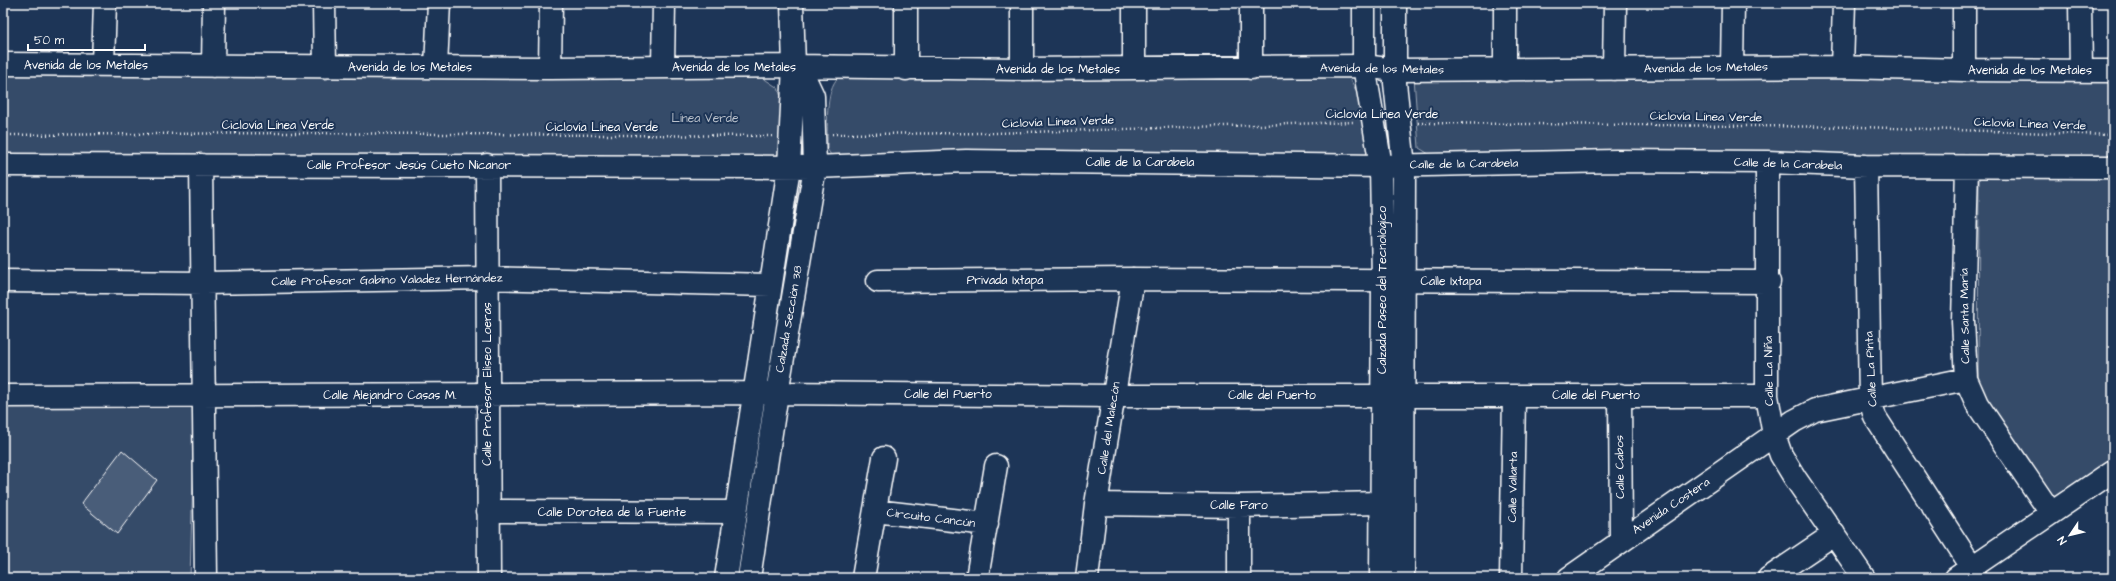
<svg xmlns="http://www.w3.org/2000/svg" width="2116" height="581" font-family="'Architects Daughter',sans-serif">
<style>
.green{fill:#364b69;stroke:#9aa5b4}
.building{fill:#4a5d79;stroke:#fff}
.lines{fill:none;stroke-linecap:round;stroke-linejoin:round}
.minor-casing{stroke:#fff;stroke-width:25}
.major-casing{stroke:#fff;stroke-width:25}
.path{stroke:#fff;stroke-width:2.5;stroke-dasharray:1 3;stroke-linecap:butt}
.minor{stroke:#1d3557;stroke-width:22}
.major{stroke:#1d3557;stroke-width:22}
.labels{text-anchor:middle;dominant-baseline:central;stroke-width:4;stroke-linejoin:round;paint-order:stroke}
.street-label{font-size:12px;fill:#fff;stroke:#1d3557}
.park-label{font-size:12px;fill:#b9c0ca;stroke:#1d3557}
</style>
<rect width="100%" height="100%" fill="#1d3557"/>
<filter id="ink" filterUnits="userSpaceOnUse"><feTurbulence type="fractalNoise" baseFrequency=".025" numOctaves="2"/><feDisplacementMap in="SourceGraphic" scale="8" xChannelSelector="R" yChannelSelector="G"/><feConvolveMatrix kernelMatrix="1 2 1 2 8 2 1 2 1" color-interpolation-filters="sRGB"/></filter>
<g filter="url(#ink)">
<path class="green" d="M 3,73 L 760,76 L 778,88 L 782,100 L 783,162 L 3,158 Z
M 1348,74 L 1357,93 L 1371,157 L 831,155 L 827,149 C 828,130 824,89 839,77 Z
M 1414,77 L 2113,80 L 2113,157 L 1429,154 L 1419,148 Z
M 1979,178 L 2113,179 L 2113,459 L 2056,500 L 1978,387 Z
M 3,403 L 195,406 L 190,578 L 3,578 Z"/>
<path class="building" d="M 122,450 L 157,480 L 117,534 L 81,504 Z"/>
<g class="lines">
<defs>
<path id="minor" d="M 324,3 L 325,67
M 906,3 L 906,69
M 1022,3 L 1022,69
M 1251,3 L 1251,68
M 1505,3 L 1505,70
M 1964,3 L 1964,70
M 2080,3 L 2081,71
M 3,64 L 550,68 L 794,66 L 1022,69 L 1364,66 L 1395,70 L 1842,67 L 1964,70 L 2113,71
M 103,64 L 105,3
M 213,66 L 214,3
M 436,67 L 439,3
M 663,67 L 664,3
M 1732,67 L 1733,3
M 1842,67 L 1844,3
M 550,68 L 551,3
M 1134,68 L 1134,3
M 1614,69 L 1615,3
M 1767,162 L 1767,396 L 1774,435 L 1781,455 L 1795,478 L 1864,578
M 3,165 L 815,167 L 966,161 L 1381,166 L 1616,161 L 1767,162 L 1866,166 L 2113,167
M 201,165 L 206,578
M 487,165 L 489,578
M 1866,166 L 1870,399 L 1875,417 L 1972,567
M 1967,167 L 1963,321 L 1966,379 L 1977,404 L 2051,513
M 3,281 L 204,283 L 487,278 L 771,285
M 878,281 L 1133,279 L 1769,282
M 1620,395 L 1621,540
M 3,396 L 777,393 L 1115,396 L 1767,396
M 1096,504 L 1239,506 L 1381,503
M 1239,506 L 1239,578
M 488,511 L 736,512
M 875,511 L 987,524
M 726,578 L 789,167 L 794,66 L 792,3
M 749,578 L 777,393 L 815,167 L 813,96 L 806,81 L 794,66
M 863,578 L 884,458
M 977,578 L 996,466
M 1087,578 L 1096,504 L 1133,279
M 1511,578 L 1514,396
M 1569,578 L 1794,421 L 1815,410 L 1966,379
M 1769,578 L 1834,534
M 1956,578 L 2113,471"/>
<path id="major" d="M 1364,3 L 1364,66 L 1381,166 L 1383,281 L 1381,578
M 1395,3 L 1395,83 L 1404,166 L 1403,578"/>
</defs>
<use href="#minor" class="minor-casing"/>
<use href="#major" class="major-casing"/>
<path class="path" d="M 1418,123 L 1862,127 L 2113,135
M 832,134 L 995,133 L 1355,122
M 3,135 L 287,133 L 773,136"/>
<use href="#minor" class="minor"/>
<use href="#major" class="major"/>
</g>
</g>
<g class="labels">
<g class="street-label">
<text x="86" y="65">Avenida de los Metales</text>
<text x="410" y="67">Avenida de los Metales</text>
<text x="734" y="67">Avenida de los Metales</text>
<text transform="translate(1706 68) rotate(-1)">Avenida de los Metales</text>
<text x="1058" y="69">Avenida de los Metales</text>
<text transform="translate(1382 69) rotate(1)">Avenida de los Metales</text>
<text x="2030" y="70">Avenida de los Metales</text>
<text x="1382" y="114">Ciclovía Línea Verde</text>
<text transform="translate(1706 117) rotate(1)">Ciclovía Línea Verde</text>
<text transform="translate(1058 122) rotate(-2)">Ciclovía Línea Verde</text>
<text transform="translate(2030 124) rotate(2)">Ciclovía Línea Verde</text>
<text x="278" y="125">Ciclovía Línea Verde</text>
<text x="602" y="127">Ciclovía Línea Verde</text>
<text x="1140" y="162">Calle de la Carabela</text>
<text transform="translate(1464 164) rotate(-1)">Calle de la Carabela</text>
<text transform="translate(1788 164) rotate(2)">Calle de la Carabela</text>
<text x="409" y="165">Calle Profesor Jesús Cueto Nicanor</text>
<text transform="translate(387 280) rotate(-1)">Calle Profesor Gabino Valadez Hernández</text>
<text x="1005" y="280">Privada Ixtapa</text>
<text x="1451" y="281">Calle Ixtapa</text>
<text transform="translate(1382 290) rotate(-90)">Calzada Paseo del Tecnológico</text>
<text transform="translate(1965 316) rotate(-91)">Calle Santa María</text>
<text transform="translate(789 319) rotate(-80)">Calzada Sección 38</text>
<text transform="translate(1871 369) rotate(-93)">Calle La Pinta</text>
<text transform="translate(1769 371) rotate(-91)">Calle La Niña</text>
<text transform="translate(487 384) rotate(-90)">Calle Profesor Eliseo Loeras</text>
<text x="948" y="394">Calle del Puerto</text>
<text x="390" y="395">Calle Alejandro Casas M.</text>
<text x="1272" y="395">Calle del Puerto</text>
<text x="1596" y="395">Calle del Puerto</text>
<text transform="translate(1109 428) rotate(-81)">Calle del Malecón</text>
<text transform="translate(1620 467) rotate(-91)">Calle Cabos</text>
<text transform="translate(1513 487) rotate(-89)">Calle Vallarta</text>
<text x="1239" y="505">Calle Faro</text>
<text transform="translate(1671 506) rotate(-34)">Avenida Costera</text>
<text x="612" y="512">Calle Dorotea de la Fuente</text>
<text transform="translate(931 518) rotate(7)">Circuito Cancún</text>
</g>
<g class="park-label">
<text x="705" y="118">Línea Verde</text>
</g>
</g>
<rect width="2116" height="581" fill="none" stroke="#1d3557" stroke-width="16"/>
<rect x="8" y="8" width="2100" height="565" fill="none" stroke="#fff" stroke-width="1.5" filter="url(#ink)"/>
<g transform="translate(2070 535) rotate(235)" stroke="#1d3557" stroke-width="3" paint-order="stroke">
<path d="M0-3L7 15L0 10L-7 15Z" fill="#ffffff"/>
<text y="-6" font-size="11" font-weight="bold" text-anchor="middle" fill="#ffffff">N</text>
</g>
<path d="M28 44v6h117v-6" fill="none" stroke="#ffffff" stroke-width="2"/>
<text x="34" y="44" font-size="12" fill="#ffffff" stroke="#1d3557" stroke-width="3" paint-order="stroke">50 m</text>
</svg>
